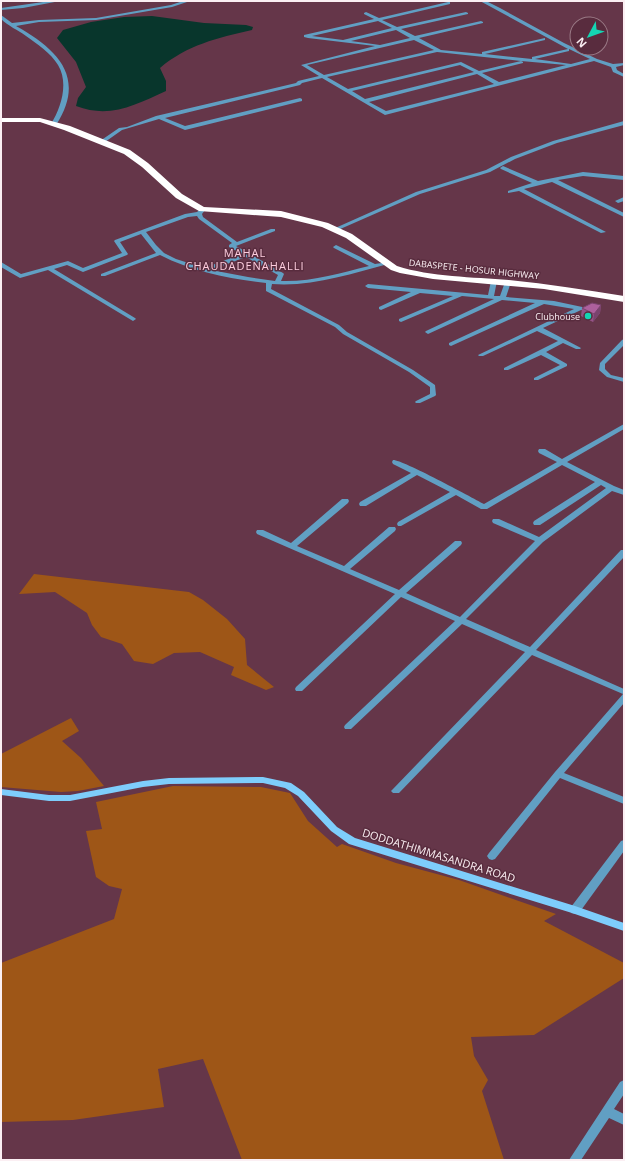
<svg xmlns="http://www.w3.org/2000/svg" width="625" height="1161" font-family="'Open Sans',sans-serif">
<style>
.green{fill:#9e5617}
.water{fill:#08362c}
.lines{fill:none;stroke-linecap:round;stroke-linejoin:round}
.street{fill:#619fc3;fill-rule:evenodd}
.secondary{fill:#7ecdfb;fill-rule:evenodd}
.highway{fill:#fff;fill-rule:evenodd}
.wall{fill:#955386}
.shaded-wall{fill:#79436d}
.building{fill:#ad609c;stroke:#79436d}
.poi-dot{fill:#14d5b3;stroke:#592c3e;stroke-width:1.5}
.labels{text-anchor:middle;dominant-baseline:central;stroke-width:3;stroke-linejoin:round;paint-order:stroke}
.far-street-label{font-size:9px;fill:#fbeff3;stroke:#592c3e}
.far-poi-label{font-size:9px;fill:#fbeff3;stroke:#592c3e;text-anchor:end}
.far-quarter-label{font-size:11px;letter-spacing:1px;fill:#fdcdde;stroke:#592c3e}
.street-label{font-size:11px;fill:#fbeff3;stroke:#592c3e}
</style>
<rect width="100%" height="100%" fill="#653649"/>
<path class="green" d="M 34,574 L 189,592 L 203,600 L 227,619 L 245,639 L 247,665 L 274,687 L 266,690 L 231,675 L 234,667 L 200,652 L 174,653 L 153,664 L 134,661 L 122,644 L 101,637 L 92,625 L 87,613 L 55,592 L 19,594 Z
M 71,718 L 79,731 L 62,741 L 81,758 L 104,786 L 78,791 L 61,792 L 1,787 L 1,754 Z
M 173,786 L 261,787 L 290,793 L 308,821 L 337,847 L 342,844 L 396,863 L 459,880 L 556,914 L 544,921 L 624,963 L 624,978 L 534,1035 L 471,1037 L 474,1056 L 488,1080 L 482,1091 L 504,1160 L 242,1160 L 203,1059 L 158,1069 L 164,1107 L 73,1120 L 1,1122 L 1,963 L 114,919 L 122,889 L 109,886 L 96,877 L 86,831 L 102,829 L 96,802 Z"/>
<path class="water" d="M 152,16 L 204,23 L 246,25 L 253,27 L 252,30 C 217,38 187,45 160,68 L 166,81 L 166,91 C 135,105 110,119 76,106 L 78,98 L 86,87 L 76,62 L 57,38 L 63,30 L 91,22 L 124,17 Z"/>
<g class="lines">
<path class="street" d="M 50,1 L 60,1 L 23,8 L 1,10 L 1,8 Z
M 183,1 L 190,1 L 172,7 L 96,20 L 39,22 L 16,26 C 57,49 87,77 56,125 L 54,126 L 51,124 C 61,108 69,83 58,65 C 51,53 37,44 26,36 C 18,30 8,26 1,19 L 1,15 L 12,23 L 39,20 L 96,18 L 171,5 Z
M 480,1 L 486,1 L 500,8 L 564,43 L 597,59 L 613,64 L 624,63 L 624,65 L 616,67 L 617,70 L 624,74 L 624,77 L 613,72 L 611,67 L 594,61 L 385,115 L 322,78 L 302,83 L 300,85 L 165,118 L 185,126 L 300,98 L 302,99 L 302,101 L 185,130 L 159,119 L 122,130 L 105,142 L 100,141 L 119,128 L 127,127 L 156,116 L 296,83 L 298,81 L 319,76 L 301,65 L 375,46 L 308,38 L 304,37 L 304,35 L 374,19 L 364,14 L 364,13 L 366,12 L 379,18 L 448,2 L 450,2 L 450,4 L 382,20 L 397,27 L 466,12 L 468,13 L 468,14 L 401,29 L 415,36 L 481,21 L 483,22 L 483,23 L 419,38 L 441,50 L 482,54 L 482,52 L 545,38 L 545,40 L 485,54 L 532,59 L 532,57 L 568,49 ZM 378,21 L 392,28 L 343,40 L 312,36 ZM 396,30 L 410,38 L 380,45 L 351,41 ZM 414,40 L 434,50 L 324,75 L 307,65 ZM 569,49 L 590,59 L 571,64 L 535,59 L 569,51 ZM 437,52 L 521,61 L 479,71 L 461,62 L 348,89 L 327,77 ZM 521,61 L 566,65 L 499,82 L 482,73 L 523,63 L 523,62 ZM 460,65 L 474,72 L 365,99 L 352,91 ZM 477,74 L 494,84 L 386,111 L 369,102 Z
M 624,121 L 624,125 L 557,143 L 515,159 L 490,172 L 420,194 L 338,230 L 333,229 L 416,192 L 486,170 L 511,157 L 553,141 Z
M 503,166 L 538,181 L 583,172 L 624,176 L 624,180 L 583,176 L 558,180 L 624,213 L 624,217 L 552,182 L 524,189 L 606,232 L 601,233 L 519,191 L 508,193 L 508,191 L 532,183 L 501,169 L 500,168 Z
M 624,197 L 624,201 L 618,203 L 615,201 Z
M 202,208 L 205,210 L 202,214 L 203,217 L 237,242 L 271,229 L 275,229 L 275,231 L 236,246 L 283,273 L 284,274 L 281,281 C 312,282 340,273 369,266 L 334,248 L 333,247 L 336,245 L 375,264 L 388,262 L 388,264 C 350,274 312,287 272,284 L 271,289 L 339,325 L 347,332 L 413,370 L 435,385 L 436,395 L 435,396 L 420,403 L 416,403 L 415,402 L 416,401 L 430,394 L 430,387 L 409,372 L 343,334 L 335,327 L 266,291 L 266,283 C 230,279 193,272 160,255 L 105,276 L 101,276 L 101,274 L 156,253 L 141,234 L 120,242 L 128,254 L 127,255 L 83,272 L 67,265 L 54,269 L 135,318 L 136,319 L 133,321 L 48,270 L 20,278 L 1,267 L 1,262 L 21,274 L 68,261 L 83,268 L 122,253 L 114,241 L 115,240 L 185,214 L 197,212 ZM 197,216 L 199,219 L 232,243 L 229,245 L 229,247 L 242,254 L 204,268 L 176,259 L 164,253 L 156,245 L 146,232 L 188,217 ZM 246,257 L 278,275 L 275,281 L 248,277 L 211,270 Z
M 494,279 L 497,281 L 494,296 L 500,296 L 505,282 L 508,280 L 511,282 L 506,297 L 554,301 L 587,308 L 587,310 L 581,310 L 543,328 L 581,348 L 580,349 L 576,349 L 563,343 L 546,352 L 567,364 L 567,366 L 538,380 L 534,380 L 534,378 L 560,365 L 541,355 L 508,370 L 504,370 L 504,368 L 558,341 L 537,331 L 483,356 L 479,356 L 478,355 L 574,309 L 544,304 L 451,346 L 449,345 L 449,343 L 535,303 L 502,300 L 428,334 L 425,332 L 426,331 L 494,299 L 462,296 L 401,322 L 399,321 L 399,319 L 453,296 L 420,293 L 381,310 L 379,309 L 379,307 L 411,292 L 368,288 L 365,286 L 368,284 L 488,295 L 491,281 Z
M 624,339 L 624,345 L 605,364 L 605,369 L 611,375 L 624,378 L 624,382 L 607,377 L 599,370 L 600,363 L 622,340 Z
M 624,424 L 624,429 L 567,462 L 614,486 L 624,490 L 624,495 L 612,491 L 543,542 L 466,619 L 530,647 L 621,550 L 624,550 L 624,557 L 536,650 L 624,689 L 624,703 L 564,773 L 624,797 L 624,804 L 560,778 L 495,859 L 492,860 L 489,859 L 487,856 L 489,853 L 555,772 L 623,694 L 532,655 L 399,793 L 393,793 L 391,791 L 393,789 L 525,652 L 462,624 L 351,729 L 345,729 L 344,727 L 345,725 L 455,621 L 401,597 L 302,691 L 296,691 L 295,689 L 296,687 L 395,594 L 257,534 L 256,532 L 257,530 L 263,530 L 291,543 L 342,499 L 348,499 L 349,501 L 348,503 L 297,546 L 344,566 L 389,527 L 395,527 L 396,529 L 395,531 L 350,569 L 399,590 L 455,541 L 461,541 L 462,543 L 461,545 L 406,593 L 460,617 L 535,541 L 493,523 L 492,521 L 493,519 L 499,519 L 539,537 L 606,488 L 601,485 L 540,525 L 534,525 L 533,523 L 534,521 L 595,482 L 562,465 L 487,509 L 481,509 L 456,495 L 401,526 L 398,526 L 397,524 L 398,522 L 450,492 L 417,475 L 366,506 L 360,506 L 359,504 L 360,502 L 411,473 L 393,464 L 392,462 L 393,460 C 401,459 471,497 484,504 L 557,462 L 539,453 L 538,451 L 539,449 L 545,449 L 562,459 Z
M 624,840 L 624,851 L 579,913 L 575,914 L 571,913 L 570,910 L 571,907 L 621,841 Z
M 624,1080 L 624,1094 L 614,1109 L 624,1114 L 624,1125 L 609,1118 L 581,1160 L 569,1160 L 620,1082 Z"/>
<path class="secondary" d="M 263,777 L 291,783 L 304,792 L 337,827 L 355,838 L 575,906 L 624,923 L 624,931 L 572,913 L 349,844 L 331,831 L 298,796 L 285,788 L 263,783 L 169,784 L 143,787 L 70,801 L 49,801 L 1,795 L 1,789 L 49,795 L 70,795 L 143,781 L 169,778 Z"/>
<path class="highway" d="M 1,118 L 40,118 L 70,126 L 130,150 L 148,163 L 182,194 L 204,207 L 281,211 L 328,223 L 352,234 L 397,266 C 431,277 473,277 509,280 C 548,284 586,290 624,296 L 624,302 L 544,289 L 433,279 L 400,273 L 391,270 L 346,238 L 322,227 L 281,217 L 199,211 L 176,198 L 142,167 L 124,154 L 64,130 L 40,122 L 1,122 Z"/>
</g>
<path class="wall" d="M 601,305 L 600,313 L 593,322 L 581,316 L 582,308 Z"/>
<path class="shaded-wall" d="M 601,305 L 600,313 L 593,322 L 594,314 Z"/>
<path class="building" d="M 592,303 L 601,305 L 594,314 L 582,308 Z"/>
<circle class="poi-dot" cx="588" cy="316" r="4"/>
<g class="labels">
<g class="far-street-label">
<text transform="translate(474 269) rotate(6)">DABASPETE - HOSUR HIGHWAY</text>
</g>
<g class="far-poi-label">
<text x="580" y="316">Clubhouse</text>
</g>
<g class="far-quarter-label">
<text x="245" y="252">MAHAL<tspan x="245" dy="13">CHAUDADENAHALLI</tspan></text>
</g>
<g class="street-label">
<text transform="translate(439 855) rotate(17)">DODDATHIMMASANDRA ROAD</text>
</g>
</g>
<rect width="625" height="1161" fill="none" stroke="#fbeff3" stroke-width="4"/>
<g transform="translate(589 36) rotate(229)"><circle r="19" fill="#592c3e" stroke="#9a7a86"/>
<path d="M0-3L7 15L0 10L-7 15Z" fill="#14d5b3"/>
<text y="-6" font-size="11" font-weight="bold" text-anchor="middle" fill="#fbeff3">N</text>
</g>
</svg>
